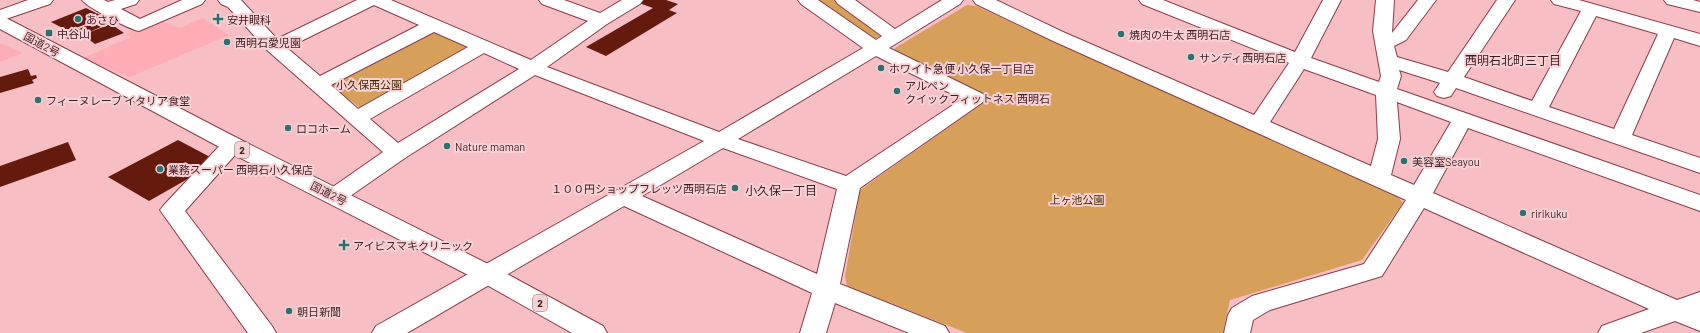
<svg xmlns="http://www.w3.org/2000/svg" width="1700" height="333" font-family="Barlow,'Noto Sans JP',sans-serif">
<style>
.built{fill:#feadb7}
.green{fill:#d7a05a}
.building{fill:#651a0e}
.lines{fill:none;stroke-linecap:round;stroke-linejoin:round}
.minor-casing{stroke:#8c3c4a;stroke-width:2}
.highway-casing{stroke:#8c3c4a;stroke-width:2}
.minor{fill:#fff;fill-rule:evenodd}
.highway{fill:#fff;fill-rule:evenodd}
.poi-dot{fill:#297370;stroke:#f8d1d5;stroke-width:1.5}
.labels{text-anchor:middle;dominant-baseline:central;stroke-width:4;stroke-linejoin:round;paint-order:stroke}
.shield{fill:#f8d1d5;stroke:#775358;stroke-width:1}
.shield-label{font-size:10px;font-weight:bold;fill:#401d22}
.poi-label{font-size:11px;fill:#401d22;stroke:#f8d1d5;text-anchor:start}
.street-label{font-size:11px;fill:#401d22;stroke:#f8d1d5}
.park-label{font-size:11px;fill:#452900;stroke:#f8d1d5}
.neighbourhood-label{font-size:12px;fill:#401d22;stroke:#f8d1d5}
</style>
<rect width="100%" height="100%" fill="#f7bec4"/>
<path class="built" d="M 202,18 L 229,35 L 130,77 L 83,58 L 131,37 L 126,34 L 160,21 L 180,28 Z
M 0,43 L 23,53 L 0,62 Z"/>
<path class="green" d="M 814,0 L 835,0 L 881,36 L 876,38 L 867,38 Z
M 967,5 L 976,6 L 1397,196 L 1403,203 L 1362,260 L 1230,300 L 1223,333 L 967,333 L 847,286 L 845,276 L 860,190 L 988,99 L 895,53 L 895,48 Z
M 432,29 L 472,47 L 362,109 L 327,83 Z"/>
<path class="building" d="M 643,0 L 666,0 L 678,4 L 669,10 L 677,13 L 606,56 L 586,47 L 653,8 L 639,3 Z
M 86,8 L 104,17 L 68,31 L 51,22 Z
M 93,23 L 101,27 L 85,34 L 111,24 L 124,33 L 95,44 L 83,35 L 70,40 L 63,36 Z
M 28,69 L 31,76 L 36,75 L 37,78 L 32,80 L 34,83 L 0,93 L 0,77 Z
M 178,140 L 212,158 L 214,164 L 149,201 L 108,177 Z
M 68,142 L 76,160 L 0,187 L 0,166 Z"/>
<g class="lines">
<defs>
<path id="minor" d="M 28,0 L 53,0 L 50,4 L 0,21 L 0,10 Z
M 82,0 L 104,0 L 108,2 L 115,0 L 139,0 L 136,4 L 121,9 L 140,19 L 182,0 L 205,0 L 202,4 L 139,31 C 129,29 88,8 82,0 Z
M 218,0 L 241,0 L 277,39 L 357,0 L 391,0 L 531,60 L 588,21 L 542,4 L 539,0 L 564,0 L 600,13 L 622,0 L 643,0 L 640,4 L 607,24 L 547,67 L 719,132 L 863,48 L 801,4 L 798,0 L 818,0 L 876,40 L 882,36 L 838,4 L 835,0 L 855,0 L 895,29 L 942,0 L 963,0 L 960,4 L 889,48 L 983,94 L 986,98 L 983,102 L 860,188 L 840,284 L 945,326 L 949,333 L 909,333 L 835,303 L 826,333 L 800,333 L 812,293 L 624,206 L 407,333 L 372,333 L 376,326 L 704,141 L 535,75 L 405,158 L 343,201 L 335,203 L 327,201 L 324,196 L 327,191 L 383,152 L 268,51 L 228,7 L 221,4 ZM 374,5 L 419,25 L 320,76 L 287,48 ZM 434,32 L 468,47 L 358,109 L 331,85 ZM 484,53 L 519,69 L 398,143 L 370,119 ZM 876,56 L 962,99 L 846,176 L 738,139 ZM 723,148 L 837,189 L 817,274 L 642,196 Z
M 973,0 L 996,0 L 1063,32 L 1254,115 L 1289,63 L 1142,4 L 1139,0 L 1163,0 L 1295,52 L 1323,0 L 1341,0 L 1311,58 L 1379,82 L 1381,76 L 1373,31 L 1376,0 L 1394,0 L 1392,33 L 1418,0 L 1436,0 L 1406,40 L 1394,46 L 1397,57 L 1448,72 L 1497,0 L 1515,0 L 1464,77 L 1532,101 L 1581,11 L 1554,4 L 1551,0 L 1579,0 L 1700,34 L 1700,46 L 1674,38 L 1632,135 L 1700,158 L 1700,173 L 1456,88 L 1451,96 L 1444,98 L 1437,96 L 1434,92 L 1440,83 L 1399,70 L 1401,76 L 1397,89 L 1700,195 L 1700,211 L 1468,128 L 1433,193 L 1677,300 L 1700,292 L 1700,331 L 1675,321 L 1641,333 L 1598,333 L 1602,326 L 1649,309 L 1424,208 L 1382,276 L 1270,310 L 1253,320 L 1250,333 L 1224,333 L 1228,315 L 1232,308 L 1252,296 L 1364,264 L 1406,200 L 1051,40 L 976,4 ZM 1596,16 L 1658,34 L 1614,129 L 1549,107 ZM 1304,69 L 1376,95 L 1378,139 L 1371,166 L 1270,122 ZM 1397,102 L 1451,122 L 1414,185 L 1391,175 L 1400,139 Z
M 1664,0 L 1693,0 L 1700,2 L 1700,12 L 1667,4 Z
M 233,138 L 241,140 L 244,145 L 185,211 L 272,326 L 276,333 L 248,333 L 160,210 L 164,205 L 225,140 Z"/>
<path id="highway" d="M 0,17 L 6,18 L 241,140 L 496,268 L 603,326 L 607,333 L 572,333 L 478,280 L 225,150 L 0,29 Z"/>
</defs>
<use href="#minor" class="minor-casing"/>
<use href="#highway" class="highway-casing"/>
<use href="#minor" class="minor"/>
<use href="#highway" class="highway"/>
</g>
<g class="poi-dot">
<circle cx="78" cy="19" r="4"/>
<path d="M216 13h4v4h4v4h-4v4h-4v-4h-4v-4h4z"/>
<rect x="45" y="29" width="8" height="8" rx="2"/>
<circle cx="1121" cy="34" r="4"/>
<circle cx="227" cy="42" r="4"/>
<circle cx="1191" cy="57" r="4"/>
<circle cx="881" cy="68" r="4"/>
<circle cx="897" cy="91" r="4"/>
<circle cx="38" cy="100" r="4"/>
<circle cx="288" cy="128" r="4"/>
<circle cx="447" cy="146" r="4"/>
<circle cx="1404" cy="161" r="4"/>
<circle cx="160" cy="169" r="4"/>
<circle cx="735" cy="188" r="4"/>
<circle cx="1523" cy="213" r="4"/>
<path d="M342 239h4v4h4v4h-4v4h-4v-4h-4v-4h4z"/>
<circle cx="289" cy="311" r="4"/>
</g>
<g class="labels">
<g class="shield">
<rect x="235" y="142" width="14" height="16" rx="3"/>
<rect x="533" y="295" width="14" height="16" rx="3"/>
</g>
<g class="shield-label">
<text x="242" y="150">2</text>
<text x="540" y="303">2</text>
</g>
<g class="poi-label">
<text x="86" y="19">あさひ</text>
<text x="227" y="19">安井眼科</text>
<text x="57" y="33">中谷山</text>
<text x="1129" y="34">焼肉の牛太 西明石店</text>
<text x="235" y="42">西明石愛児園</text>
<text x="1199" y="57">サンディ西明石店</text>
<text x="889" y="68">ホワイト急便 小久保一丁目店</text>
<text x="905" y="85">アルペン<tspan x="905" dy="13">クイックフィットネス 西明石</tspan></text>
<text x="46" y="100">フィーヌレーブ イタリア食堂</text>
<text x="296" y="128">ロコホーム</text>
<text x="455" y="146">Nature maman</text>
<text x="1412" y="161">美容室Seayou</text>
<text x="168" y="169">業務スーパー 西明石小久保店</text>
<text x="727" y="188" text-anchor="end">１００円ショップフレッツ西明石店</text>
<text x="1531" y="213">ririkuku</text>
<text x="353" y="245">アイビスマキクリニック</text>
<text x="297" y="311">朝日新聞</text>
</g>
<g class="street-label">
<text transform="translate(42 44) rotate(28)">国道2号</text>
<text transform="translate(329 193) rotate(27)">国道2号</text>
</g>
<g class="park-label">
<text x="369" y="84">小久保西公園</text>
<text x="1077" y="199">上ヶ池公園</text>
</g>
<g class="neighbourhood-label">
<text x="1513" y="60">西明石北町三丁目</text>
<text x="781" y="190">小久保一丁目</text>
</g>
</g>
</svg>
